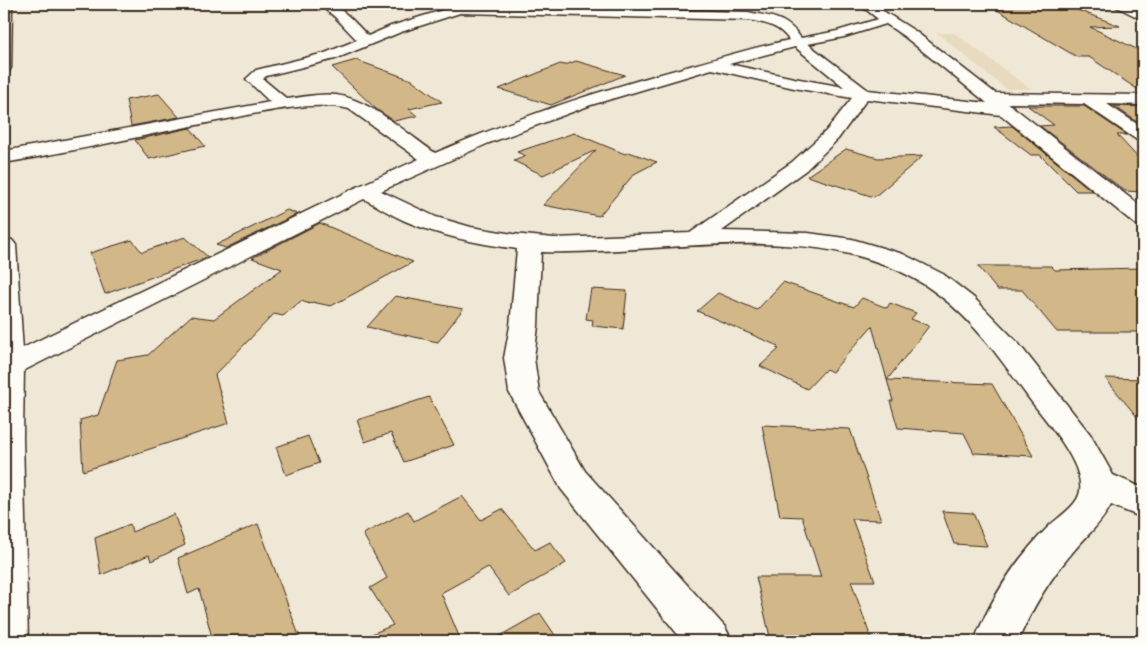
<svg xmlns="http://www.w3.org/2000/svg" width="1147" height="645" font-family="'Playpen Sans',sans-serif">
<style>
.built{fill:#e7dabf}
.building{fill:#d2b888;stroke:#3b2a1e}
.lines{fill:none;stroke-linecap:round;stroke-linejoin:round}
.minor-casing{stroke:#3b2a1e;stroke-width:3}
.highway-casing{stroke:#3b2a1e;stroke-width:3}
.minor{fill:#fdfcf7;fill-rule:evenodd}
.highway{fill:#fdfcf7;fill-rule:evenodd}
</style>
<rect width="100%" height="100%" fill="#f0e8d6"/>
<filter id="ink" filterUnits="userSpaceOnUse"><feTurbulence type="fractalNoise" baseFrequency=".02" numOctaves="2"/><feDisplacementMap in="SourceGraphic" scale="10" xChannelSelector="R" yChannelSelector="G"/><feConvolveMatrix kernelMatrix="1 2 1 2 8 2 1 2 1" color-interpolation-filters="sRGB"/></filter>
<g filter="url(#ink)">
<path class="built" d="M 937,33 L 954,33 L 1031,89 L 1006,89 Z"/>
<path class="building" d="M 987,4 L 1062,4 L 1120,26 L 1090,27 L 1143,52 L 1143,93 L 1089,57 L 1077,57 Z
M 356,60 L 412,80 L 442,102 L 409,109 L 417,116 L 394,121 L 376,109 L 332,67 Z
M 576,61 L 625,75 L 551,105 L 499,89 L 560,64 L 565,65 Z
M 159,94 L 179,117 L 131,126 L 126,100 Z
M 1028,106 L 1084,106 L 1127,135 L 1117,135 L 1143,163 L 1143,192 L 1125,191 L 1040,126 L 1054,125 Z
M 1114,106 L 1143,107 L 1143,126 Z
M 1012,126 L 1092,191 L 1076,191 L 1040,155 L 1031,155 L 994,127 Z
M 190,128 L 205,146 L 149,159 L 135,140 Z
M 574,133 L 625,154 L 629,152 L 657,162 L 634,174 L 599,216 L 543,205 L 596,150 L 543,175 L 514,161 L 526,156 L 517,152 Z
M 846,149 L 878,158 L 923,156 L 874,197 L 807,176 Z
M 287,210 L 297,214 L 226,248 L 216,245 Z
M 320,223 L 413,262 L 331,306 L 312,302 L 310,304 L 301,301 L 283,316 L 274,314 L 215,375 L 229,423 L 83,471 L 80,420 L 98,415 L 117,360 L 148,355 L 191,316 L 214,319 L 282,269 L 252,258 Z
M 185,237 L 208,257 L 105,294 L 90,253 L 132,240 L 142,252 Z
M 978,266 L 1051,266 L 1055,270 L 1143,268 L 1143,332 L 1057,332 L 1022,290 L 997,290 Z
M 783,282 L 854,307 L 862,298 L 887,308 L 890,303 L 916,313 L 911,319 L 929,326 L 887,380 L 992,384 L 1033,456 L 974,453 L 964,433 L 898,428 L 890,401 L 893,401 L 872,326 L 832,372 L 826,369 L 807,389 L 760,366 L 779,349 L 776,348 L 778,346 L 697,311 L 718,293 L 757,310 Z
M 591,289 L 627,291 L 623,329 L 592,326 L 593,320 L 586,319 Z
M 395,296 L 463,309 L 438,342 L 367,327 Z
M 1105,378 L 1143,379 L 1143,424 Z
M 429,397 L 454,445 L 404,462 L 391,433 L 365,442 L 357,420 Z
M 762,425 L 850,429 L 881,520 L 852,519 L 875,581 L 851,581 L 872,641 L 771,641 L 756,577 L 821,577 L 802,517 L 780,516 Z
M 308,436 L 319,463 L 286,475 L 276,447 Z
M 462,496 L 481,520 L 502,509 L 535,550 L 550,542 L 566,563 L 509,596 L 488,567 L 441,593 L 461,641 L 355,641 L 393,625 L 370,588 L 387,578 L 363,534 L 408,511 L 414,521 Z
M 942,511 L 973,513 L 987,546 L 954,544 Z
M 174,514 L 185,545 L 151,561 L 149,555 L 101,575 L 95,538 L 130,524 L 132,532 Z
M 258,524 L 301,641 L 213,641 L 199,589 L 188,594 L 178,558 Z
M 540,613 L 559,641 L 491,641 Z"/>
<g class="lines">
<defs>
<path id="minor" d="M 318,4 C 341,3 353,21 368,36 L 391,26 L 459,5 L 748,12 C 772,17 786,17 801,38 L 837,31 L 878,19 L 859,4 L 872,4 L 915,31 L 995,93 L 1143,95 L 1143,105 L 1107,104 L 1143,128 L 1143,141 L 1137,140 L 1084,104 L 1008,103 L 1143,208 L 1143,226 L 1135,224 L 1001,115 L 867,99 L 838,139 L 806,170 L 722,231 L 808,233 L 852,239 L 903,254 L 943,274 L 974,298 L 1018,343 L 1090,434 L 1113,475 L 1143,488 L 1143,518 L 1111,505 C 1101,524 1086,536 1072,553 C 1049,580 1032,608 1018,641 L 974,641 C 991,599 1017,557 1050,525 C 1060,516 1078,505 1080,491 C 1084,462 1044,419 1028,397 C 1002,361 975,322 939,295 C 832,212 666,256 541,252 L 538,326 L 534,358 L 539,392 L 585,471 L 725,627 L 732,641 L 683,641 L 561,489 L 509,392 L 504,358 L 510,326 L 517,249 C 479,244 440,236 405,221 C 391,215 378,206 364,199 L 19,373 L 9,375 L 4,374 L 4,357 L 357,187 L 419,159 L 349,109 C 312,99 255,114 217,121 C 146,135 75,151 4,163 L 4,151 L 270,102 L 246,79 L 256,70 L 325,53 L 357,40 L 334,16 ZM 460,13 L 748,20 C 765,23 779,25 789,40 C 756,47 723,57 690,66 C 603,89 518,117 435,153 C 408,134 369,99 336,95 C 320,93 303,97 287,99 L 263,79 L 266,76 L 335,59 L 401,32 ZM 886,24 L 905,37 L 987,103 L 868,90 L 808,44 L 844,37 ZM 795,47 L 844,87 L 794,78 L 729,64 ZM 712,69 L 794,88 L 852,98 L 826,131 L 792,162 L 690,233 L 554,238 L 513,234 L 471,227 L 436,217 L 381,191 L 489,143 L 591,105 Z
M 1111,4 L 1126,4 L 1143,12 L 1143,20 Z"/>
<path id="highway" d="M 4,4 L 12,4 L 11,68 L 9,71 L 4,72 Z
M 4,238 L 12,240 L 16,245 L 24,366 L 23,438 L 28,641 L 4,641 Z"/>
</defs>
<use href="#minor" class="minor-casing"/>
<use href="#highway" class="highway-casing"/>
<use href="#minor" class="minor"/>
<use href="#highway" class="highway"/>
</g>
</g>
<rect width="1147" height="645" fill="none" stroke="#fdfcf7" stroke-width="20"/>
<rect x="10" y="10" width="1127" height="625" fill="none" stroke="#3b2a1e" stroke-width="2" filter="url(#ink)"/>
</svg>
